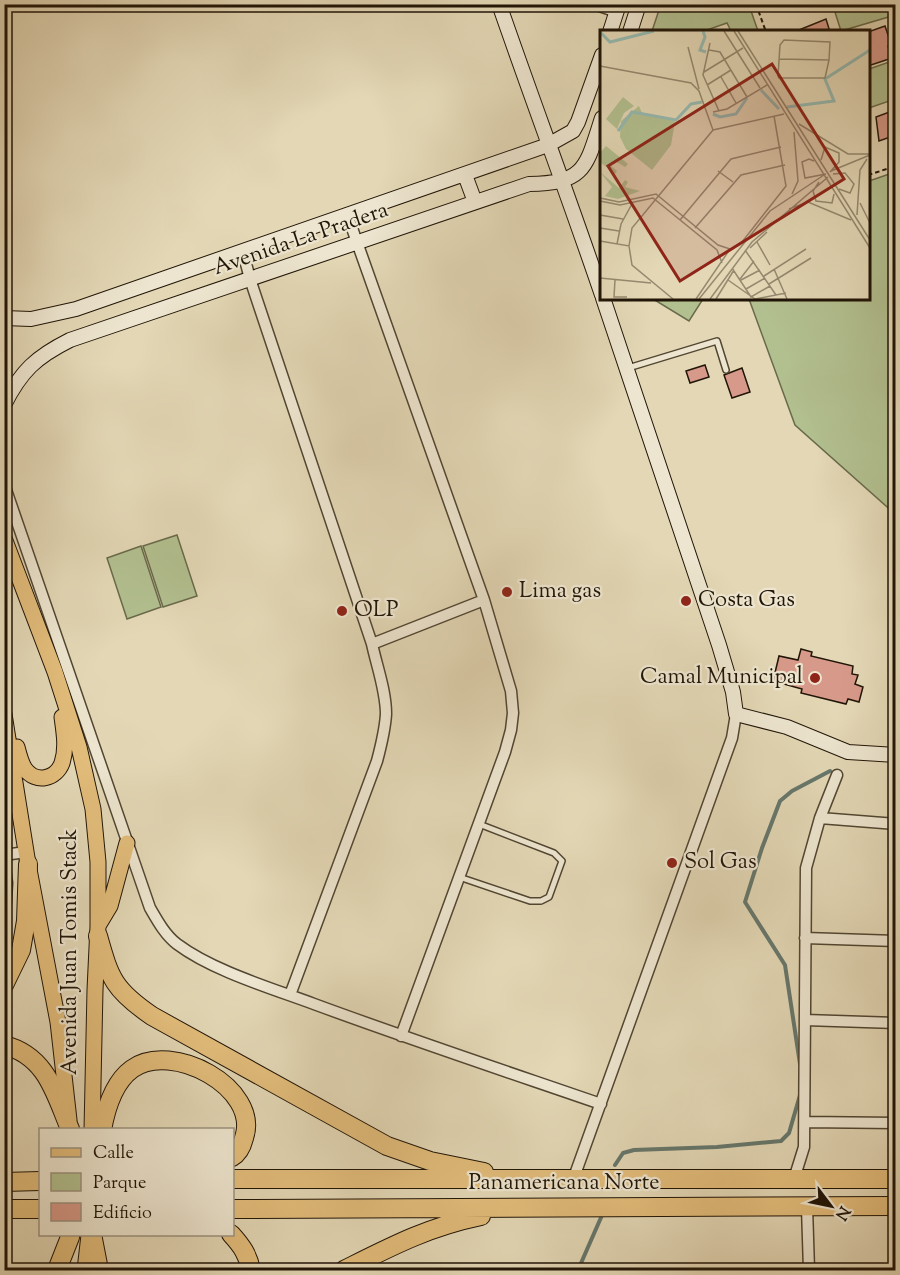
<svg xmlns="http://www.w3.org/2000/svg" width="900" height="1275" font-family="'Sorts Mill Goudy',serif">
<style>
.green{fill:#b2bf8f;stroke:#696a4b;stroke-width:1.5}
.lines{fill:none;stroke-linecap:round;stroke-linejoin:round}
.stream{stroke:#66776c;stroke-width:4}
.building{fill:#d79989;stroke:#201507;stroke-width:1.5}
.lane-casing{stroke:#514632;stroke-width:8}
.street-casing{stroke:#514632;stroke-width:13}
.secondary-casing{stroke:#201507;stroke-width:16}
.primary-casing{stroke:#201507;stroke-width:17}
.highway-casing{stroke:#201507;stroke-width:20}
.path{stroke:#201507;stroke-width:2;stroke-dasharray:4.5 3;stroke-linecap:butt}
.lane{stroke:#ede5cf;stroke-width:5}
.street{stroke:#ede5cf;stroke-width:10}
.secondary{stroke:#ede5cf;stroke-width:14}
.primary{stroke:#e2bc7a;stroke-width:15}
.highway{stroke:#e2bc7a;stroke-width:18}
.poi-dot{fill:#8f2418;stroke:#ede5cf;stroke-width:2}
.labels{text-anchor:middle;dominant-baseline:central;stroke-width:4.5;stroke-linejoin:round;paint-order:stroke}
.street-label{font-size:22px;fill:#201507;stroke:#ede5cf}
.poi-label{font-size:22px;fill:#201507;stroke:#ede5cf;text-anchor:start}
.inset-river{fill:none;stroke:#95b9b0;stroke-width:3}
.inset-road{fill:none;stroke:#95896f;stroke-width:1.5}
.view{fill:#8f2418;fill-opacity:0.15;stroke:#8f2418;stroke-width:3}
.inset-edge{fill:none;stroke:#201507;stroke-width:3}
</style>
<rect width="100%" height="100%" fill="#e3d7b5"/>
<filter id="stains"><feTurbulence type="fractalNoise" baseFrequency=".00333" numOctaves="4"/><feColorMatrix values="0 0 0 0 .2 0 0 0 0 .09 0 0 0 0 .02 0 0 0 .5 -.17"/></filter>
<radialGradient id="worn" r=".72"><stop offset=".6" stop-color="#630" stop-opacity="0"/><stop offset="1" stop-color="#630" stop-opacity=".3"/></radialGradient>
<path class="green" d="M 661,4 L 742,5 L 744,9 L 750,8 L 758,31 L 731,31 L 727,23 L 704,31 L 652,31 Z
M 846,5 L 895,5 L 895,24 L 892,16 L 841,31 L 834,9 Z
M 895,60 L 895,99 L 869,108 L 869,69 Z
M 895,172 L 896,172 L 895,514 L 795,425 L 749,299 L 868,298 L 869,181 Z
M 653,299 L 703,299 L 689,321 Z
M 177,535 L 197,596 L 163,607 L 143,546 Z
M 141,546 L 161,607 L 127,619 L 107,558 Z"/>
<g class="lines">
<path class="stream" d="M 800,1064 L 785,965 L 745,902 L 762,848 L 780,801 L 792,791 L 830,771
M 615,1165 L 623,1153 L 634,1150 L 717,1147 L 781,1141 L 789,1133 L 800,1095
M 578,1270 L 603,1213"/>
</g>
<path class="building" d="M 826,19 L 830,32 L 794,32 Z
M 885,26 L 891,44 L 888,46 L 892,58 L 868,66 L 868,32 Z
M 892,111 L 892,114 L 896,113 L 896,135 L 879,141 L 876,117 Z
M 705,365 L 709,377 L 690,383 L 686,371 Z
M 742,368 L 750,392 L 732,398 L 724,375 Z
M 801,649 L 812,652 L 811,656 L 853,666 L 852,674 L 858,675 L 855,684 L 863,687 L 859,702 L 848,699 L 846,704 L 801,693 L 802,689 L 773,681 L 779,656 L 798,660 Z"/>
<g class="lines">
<defs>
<path id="lane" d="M 628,368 L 717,341 L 726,370
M 459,877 L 530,901 L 541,901 L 549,897 L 562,861 L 554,853 L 479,824"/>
<path id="street" d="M 594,4 L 617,12
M 347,214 L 484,600 L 511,691 L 513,713 L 511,730 L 505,752 L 401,1036
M 243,252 L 250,279 L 372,644 C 377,667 386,691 386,714 C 385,730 381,746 377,761 L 290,995
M 4,484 L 150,908 C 157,920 165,935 177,944 C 213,971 271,988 314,1004 C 409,1039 505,1071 601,1104
M 372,644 L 484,600
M 4,800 L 16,789
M 820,818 L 896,824
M 4,855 L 26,852
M 4,861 L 7,883 L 4,933
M 805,938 L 896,941
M 805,1020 L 896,1023
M 805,1122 L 896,1123
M 794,1179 L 804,1147 L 806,868 L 820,818 L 837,775
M 573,1180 L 732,738 L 736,714
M 807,1207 L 809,1270"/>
<path id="secondary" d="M 499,4 C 533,102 569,198 602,295
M 610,32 L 619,4
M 630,32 L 639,4
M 465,175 L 475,202
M 603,298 L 719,645 L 733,692 L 736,714 L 787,727 L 848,752 L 896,755
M 4,318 L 31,319 L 76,309 L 548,145 L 573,131 L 578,122 L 602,55
M 4,405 C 21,371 36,357 70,340 L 529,184 C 586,183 586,167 602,118"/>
<path id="primary" d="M 4,538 L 55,672 L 79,747 L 93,809 L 98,862 L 98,926 L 95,990 L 92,1130
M 4,714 L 28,864 L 58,1022 L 69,1120
M 17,747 C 19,755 21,763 25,769 C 36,784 56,779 62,763 C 67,748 64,732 62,717
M 98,926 L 110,906 L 127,843
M 85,1270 L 89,1235"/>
<path id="highway" d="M 98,936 C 110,979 114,990 152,1016 L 387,1146 L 430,1161 L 484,1172
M 4,985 L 21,950 L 26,921 L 28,864
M 4,1045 C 47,1056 55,1094 70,1129
M 102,1130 C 106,1108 114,1082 132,1069 C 171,1040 261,1088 244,1138 C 242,1146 239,1153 232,1157
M 232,1179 L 896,1179
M 4,1182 L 40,1181
M 4,1209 L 40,1209
M 232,1209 L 896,1206
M 92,1234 L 99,1270
M 231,1234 C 242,1246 248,1255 251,1270
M 57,1270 L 70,1237
M 344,1270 C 392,1246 428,1227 481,1216"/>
</defs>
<use href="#lane" class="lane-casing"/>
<use href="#street" class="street-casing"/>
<use href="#secondary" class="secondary-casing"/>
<use href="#primary" class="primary-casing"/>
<use href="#highway" class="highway-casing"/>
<path class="path" d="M 756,4 L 766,32
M 868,175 L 896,166"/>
<use href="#lane" class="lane"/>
<use href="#street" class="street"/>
<use href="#secondary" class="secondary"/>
<use href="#primary" class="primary"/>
<use href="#highway" class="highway"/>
</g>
<g class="poi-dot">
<circle cx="507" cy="592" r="6"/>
<circle cx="686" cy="601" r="6"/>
<circle cx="342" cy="611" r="6"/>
<circle cx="815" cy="678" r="6"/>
<circle cx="672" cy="863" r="6"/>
</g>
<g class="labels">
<g class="street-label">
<text transform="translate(301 240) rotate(-19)">Avenida La Pradera</text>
<text transform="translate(71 952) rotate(-90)">Avenida Juan Tomis Stack</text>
<text x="564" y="1184">Panamericana Norte</text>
</g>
<g class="poi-label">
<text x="519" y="592">Lima gas</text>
<text x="698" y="601">Costa Gas</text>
<text x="354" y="611">OLP</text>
<text x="803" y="678" text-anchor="end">Camal Municipal</text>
<text x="684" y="863">Sol Gas</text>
</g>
</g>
<g transform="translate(600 30)">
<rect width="270" height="270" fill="#e3d7b5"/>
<path d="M 23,67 L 34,76 L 24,83 L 17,99 L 6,89 ZM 39,76 L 42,83 L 75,91 L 71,115 L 52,140 L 26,119 L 20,107 L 21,91 ZM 6,116 L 28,134 L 25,137 L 15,131 L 11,136 L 17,141 L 15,144 L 0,132 L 0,123 ZM 0,142 L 19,158 L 25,150 L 28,152 L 25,157 L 40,161 L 18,169 L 5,166 L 12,157 Z" fill="#b2bf8f"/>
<path class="inset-river" d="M 103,1 L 105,7 L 100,20 L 106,22M 0,2 L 10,12 L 54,1M 161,60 L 179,79M 187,77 L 234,71 L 225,49 L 270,20M 113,84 L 120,87 L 136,84 L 147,68M 18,101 L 32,82 L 76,90 L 91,74 L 102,72"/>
<path class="inset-road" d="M 124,1 L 160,58M 134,1 L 270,218M 138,1 L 270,210M 110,13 L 103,45 L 119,81M 88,17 L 99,59M 109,20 L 120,22 L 147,67M 179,29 L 229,30 L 230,12 L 184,10 L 180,15 L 178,46 L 179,48 L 225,48 L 229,30M 0,36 L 91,53 L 99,61 L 113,100 L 32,198 L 29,216 L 0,211M 104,42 L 143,18M 121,47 L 136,73M 107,55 L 131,40M 113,82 L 127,79 L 167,55M 199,94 L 248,124 L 270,124M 113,100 L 184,84M 221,130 L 225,117 L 239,123 L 239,132 L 230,142M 214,131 L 209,129 L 202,132 L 205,148 L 226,144M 118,141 L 133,152M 231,141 L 270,125M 233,144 L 245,143 L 254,154 L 250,163 L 239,159M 219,152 L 213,161 L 216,171 L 232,173 L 234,164M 192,164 L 198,151 L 194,102M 0,168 L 19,172 L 56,164 L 118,215 L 130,219M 0,171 L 20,175 L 53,168 L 117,220 L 122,233M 260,173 L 270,193M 189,179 L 208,172 L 251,190M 0,185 L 23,189M 257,185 L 260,140 L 267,129M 80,190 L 131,129 L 181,117M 0,198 L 19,201M 95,198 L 141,145 L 185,135M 157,212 L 170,235M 17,214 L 21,194 L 33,172M 29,216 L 32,235 L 73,269M 150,218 L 167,202M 145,220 L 176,265M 132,238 L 151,267 L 170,256M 174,239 L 187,269M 164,246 L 206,219M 0,248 L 51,253M 140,249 L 154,231M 15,250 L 14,267 L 27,267M 128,250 L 155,269M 141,250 L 160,240M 169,254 L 211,228M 146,259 L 165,248M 96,269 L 128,222 L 142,212 L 186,156 L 174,86M 99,269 L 170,181 L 224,145M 110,269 L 152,212 L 228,147M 116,269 L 134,240M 155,269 L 186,263"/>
<path class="view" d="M 172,34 L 244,149 L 80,251 L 8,136 Z"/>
<rect width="270" height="270" class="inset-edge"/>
</g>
<rect width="900" height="1275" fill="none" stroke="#e3d7b5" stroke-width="24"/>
<rect x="6" y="6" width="888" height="1263" fill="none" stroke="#201507" stroke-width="3"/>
<rect x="12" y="12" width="876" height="1251" fill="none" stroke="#201507" stroke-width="1.5"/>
<rect x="39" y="1128" width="195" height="108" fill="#ede5cf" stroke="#9b927f" stroke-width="1.5"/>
<rect x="51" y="1148" width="30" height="9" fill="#e2bc7a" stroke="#9b927f" stroke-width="1.5"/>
<text x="93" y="1158" font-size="18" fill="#201507">Calle</text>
<rect x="51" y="1173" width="30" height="18" fill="#b2bf8f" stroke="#9b927f" stroke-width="1.5"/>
<text x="93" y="1188" font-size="18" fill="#201507">Parque</text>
<rect x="51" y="1203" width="30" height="18" fill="#d79989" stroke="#9b927f" stroke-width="1.5"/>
<text x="93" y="1218" font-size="18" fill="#201507">Edificio</text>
<g transform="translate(831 1206) rotate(122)" stroke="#ede5cf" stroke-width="4.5" paint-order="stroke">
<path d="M0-4.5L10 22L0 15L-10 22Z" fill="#201507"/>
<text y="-9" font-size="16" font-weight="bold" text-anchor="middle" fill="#201507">N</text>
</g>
<rect width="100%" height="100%" filter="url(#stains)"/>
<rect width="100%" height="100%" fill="url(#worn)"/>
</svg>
